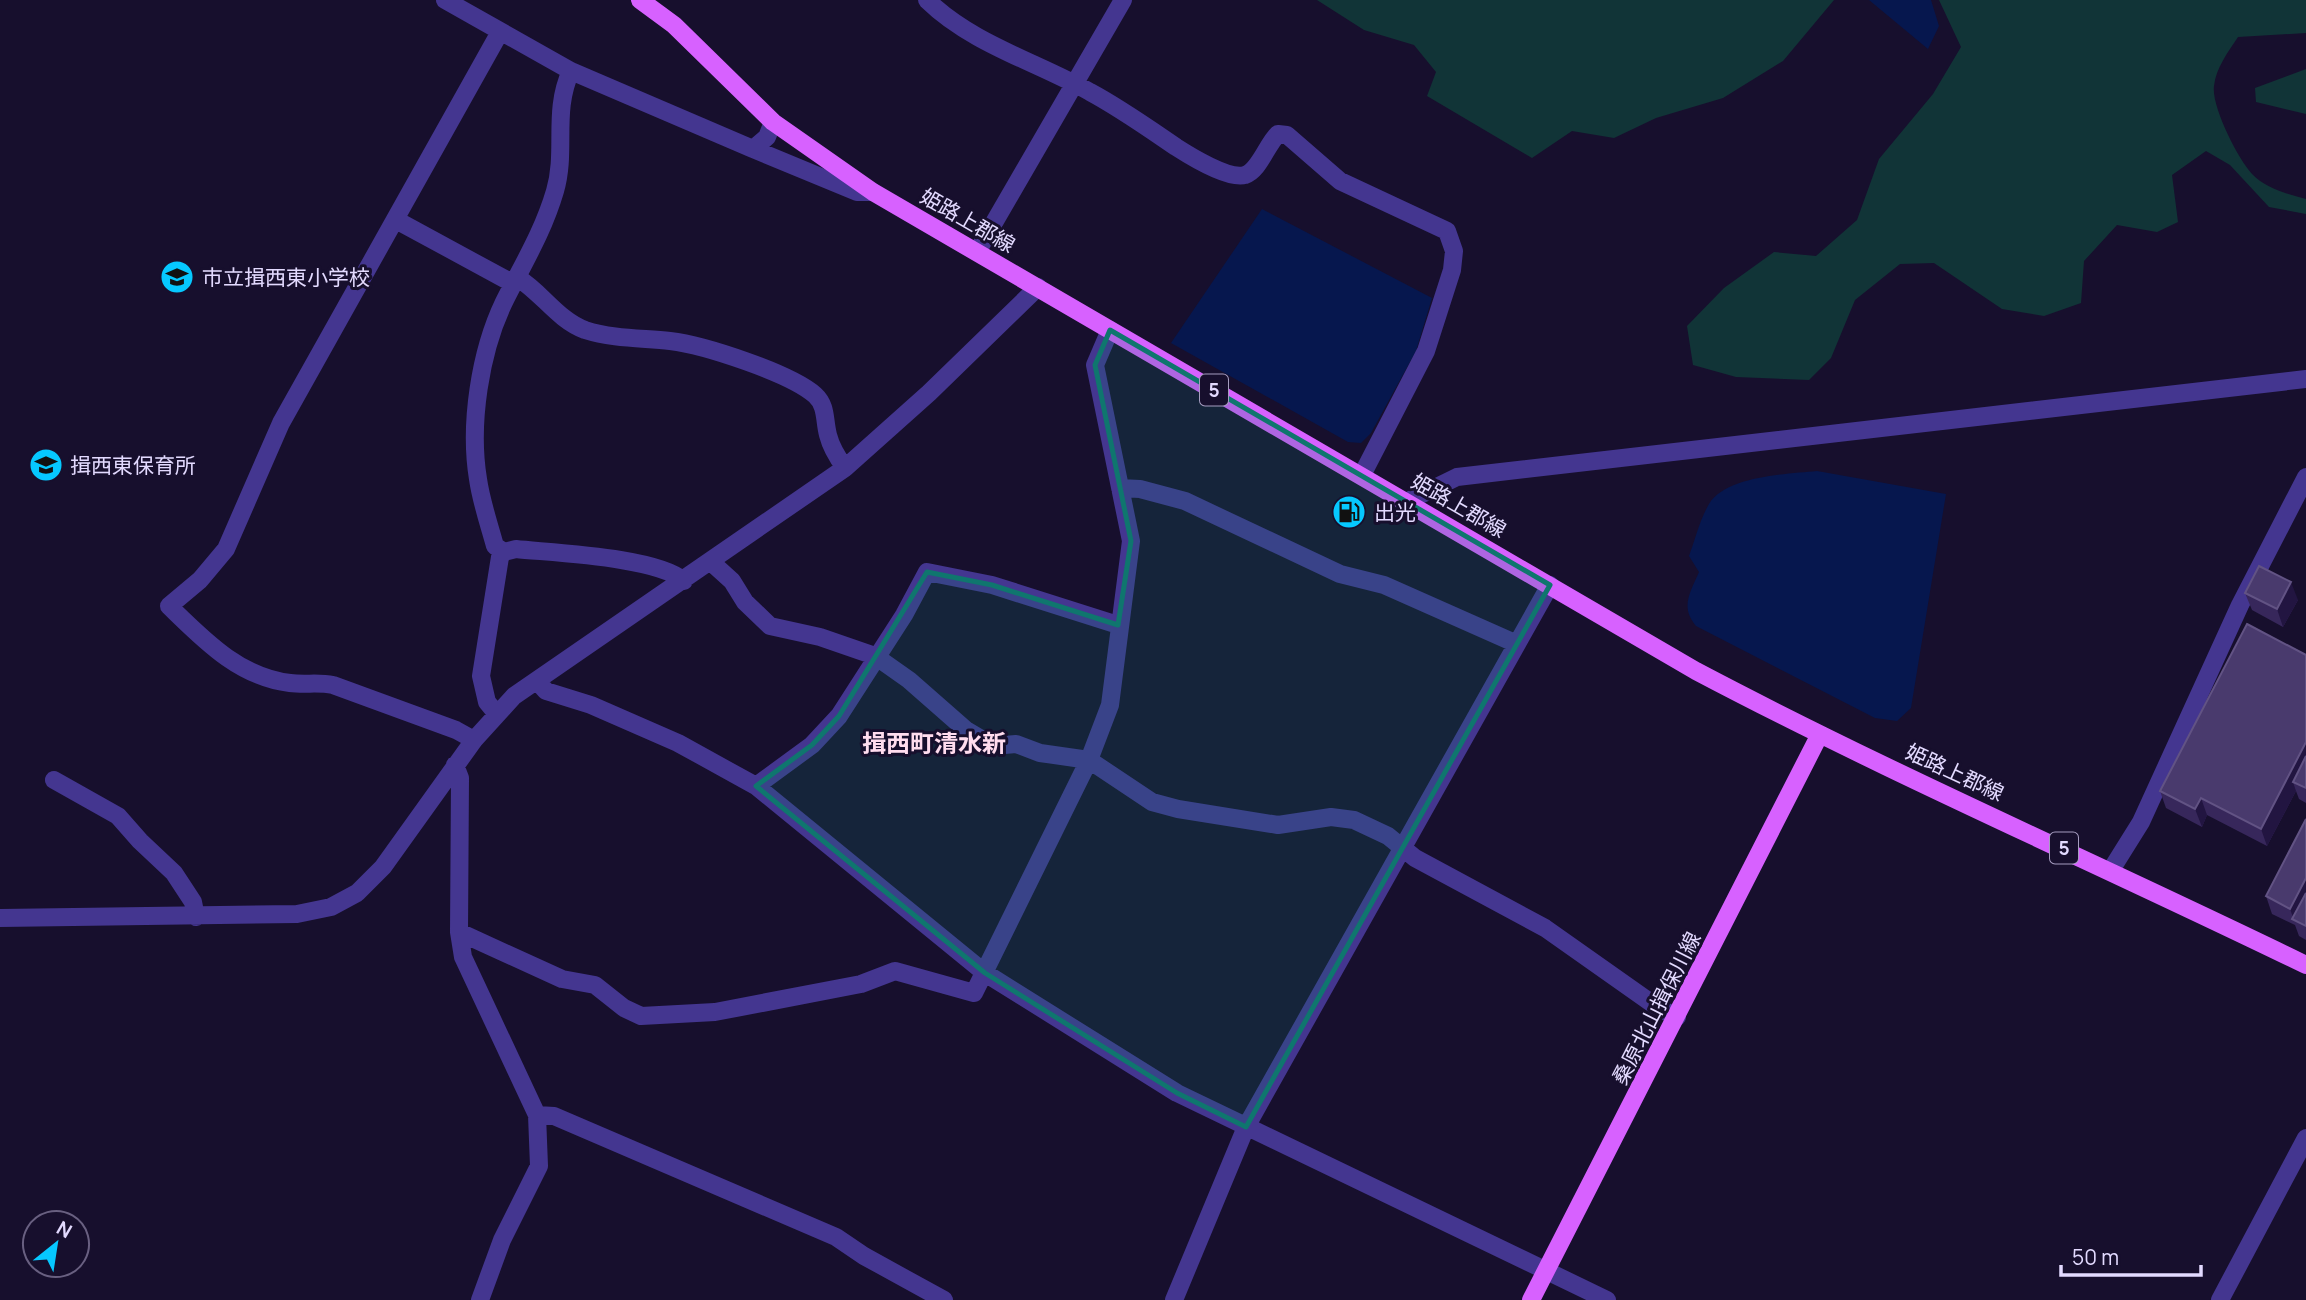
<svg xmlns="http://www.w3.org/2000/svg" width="2306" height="1300" font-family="Manrope,'Noto Sans JP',sans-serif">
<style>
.green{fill:#113437}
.water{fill:#06174e}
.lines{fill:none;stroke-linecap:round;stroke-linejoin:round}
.minor{stroke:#443690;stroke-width:18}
.major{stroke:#d761ff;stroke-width:18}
.wall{fill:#37275b}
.shaded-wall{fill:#221541}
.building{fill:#493a6d;stroke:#625384;stroke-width:2}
.marked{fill:#0f766e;fill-opacity:0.2;stroke:#0f766e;stroke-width:5;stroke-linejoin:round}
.labels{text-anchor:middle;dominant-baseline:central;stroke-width:6;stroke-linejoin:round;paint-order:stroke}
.shield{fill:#170f2d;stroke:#a69dc0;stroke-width:2}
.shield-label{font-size:19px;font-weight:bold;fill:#e3daff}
.street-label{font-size:21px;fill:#e3daff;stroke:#170f2d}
.poi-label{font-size:21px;fill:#e3daff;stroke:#170f2d;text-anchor:start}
.quarter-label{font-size:24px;font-weight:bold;fill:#ffdcee;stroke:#170f2d}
</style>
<rect width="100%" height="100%" fill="#170f2d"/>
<path class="green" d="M 1317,0 L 1834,0 L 1783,61 L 1723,98 L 1656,118 L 1614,138 L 1572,131 L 1532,158 L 1427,96 L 1436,72 L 1414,45 L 1364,30 Z
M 1939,0 L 2306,0 L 2306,33 L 2238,37 C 2228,52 2216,68 2214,86 C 2211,106 2238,159 2252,174 C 2267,189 2287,194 2306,199 L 2306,214 L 2269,207 L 2230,165 L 2206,151 L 2172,175 L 2178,222 L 2157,232 L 2117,225 L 2084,261 L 2081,303 L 2044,316 L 2002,309 L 1934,263 L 1900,264 L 1855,300 L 1831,358 L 1809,380 L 1736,377 L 1693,365 L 1687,326 L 1724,288 L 1774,252 L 1816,256 L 1857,220 L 1879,159 L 1933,94 L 1961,47 Z
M 2306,69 L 2306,114 L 2256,102 L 2255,88 Z"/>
<path class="water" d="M 1869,0 L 1931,0 L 1939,26 L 1928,49 Z
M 1262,209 L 1432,298 L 1416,351 L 1371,433 L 1361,443 L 1348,442 L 1171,343 Z
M 1817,471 L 1946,494 L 1911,708 L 1897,721 L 1875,718 L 1696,626 C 1680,607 1690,593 1699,572 L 1689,556 C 1695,540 1700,519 1709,504 C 1726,476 1787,474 1817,471 Z"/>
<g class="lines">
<path class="minor" d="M 445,0 L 571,71 L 753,149 L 767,137 L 773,122
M 927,0 C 972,44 1037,62 1090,92 C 1120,108 1148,128 1176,147 C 1190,156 1229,180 1245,175 C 1259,171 1267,144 1278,134 L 1287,135 L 1340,181 L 1447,231 L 1454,251 L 1452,270 L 1426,351 L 1362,475
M 753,149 L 857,192 L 873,192
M 396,220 L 514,284
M 977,252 L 1123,0
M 518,278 C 542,293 558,320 585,330 C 613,339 642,338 670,341 C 704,345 790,373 815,395 C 827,406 824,420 828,435 C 831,447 837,457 845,468
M 1120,488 L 1140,489 L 1185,501 L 1340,574 L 1384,585 L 1517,644
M 1408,501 L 1457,477 L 2306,379
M 504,552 L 495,546 C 489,524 481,501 478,479 C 469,424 480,352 504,302 C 523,264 543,232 555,191 C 567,150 552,112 571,71
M 711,562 L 732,581 L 745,602 L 770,626 L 820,637 L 875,656 L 909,680 L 966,730 L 993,746 L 1016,744 L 1040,753 L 1089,760 L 1152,802 L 1178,809 L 1278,825 L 1331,817 L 1354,820 L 1388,836 L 1415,858 L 1545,928 L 1657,1007 L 1677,1017
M 537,681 L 546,691 L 591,705 L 678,743 L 756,786 L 985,973 L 1177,1093 L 1607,1300
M 496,713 L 487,702 L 481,676 L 500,557 L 504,552 L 516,549 C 554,553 658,557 684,581
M 474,740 L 456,730 L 333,685 C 318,682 305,685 290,683 C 239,677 204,640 169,606 L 200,580 L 226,549 L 281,423 L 500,32
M 455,765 L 460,778 L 459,932 L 463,957 L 537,1115 L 539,1166 L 502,1240 L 480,1300
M 54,780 L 118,816 L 140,841 L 174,873 L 193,902 L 196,917
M 756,786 L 812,745 L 839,716 L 904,615 L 927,572 L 992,585 L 1118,625
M 2111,870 L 2141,822 L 2240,605 L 2306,477
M 0,918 L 297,914 L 331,907 L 357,893 L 383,867 L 474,740 L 514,696 L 845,468 L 929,393 L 1038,287
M 459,932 L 562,979 L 595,985 L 624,1008 L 641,1016 L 715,1012 L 861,984 L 895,971 L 974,993 L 1089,760 L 1110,705 L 1131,541 L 1095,365 L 1110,330
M 537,1115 L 554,1116 L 836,1237 L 864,1256 L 944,1300
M 1174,1300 L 1246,1127 L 1550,585
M 2220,1300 L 2306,1138"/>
<path class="major" d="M 640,0 L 674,25 L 773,122 L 873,192 L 1696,671 C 1895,776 2103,866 2306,965
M 1531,1300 L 1819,736"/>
</g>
<path class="wall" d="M 2245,593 L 2298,600 L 2283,627 L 2252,610 Z
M 2306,655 L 2306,803 L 2299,799 L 2296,791 L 2267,846 L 2207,815 L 2202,827 L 2166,808 L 2160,791 Z
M 2306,819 L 2306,940 L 2299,936 L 2295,925 L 2272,914 L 2266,896 Z"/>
<path class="shaded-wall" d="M 2291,582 L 2298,600 L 2283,627 L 2277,609 Z
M 2306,742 L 2306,771 L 2293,782 L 2296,791 L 2267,846 L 2261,829 Z
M 2201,798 L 2207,815 L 2202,827 L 2195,809 Z
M 2306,878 L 2306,907 L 2294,920 L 2290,909 Z"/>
<path class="building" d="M 2259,566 L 2291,582 L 2277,609 L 2245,593 Z
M 2247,624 L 2306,655 L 2306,742 L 2261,829 L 2201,798 L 2195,809 L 2160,791 Z
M 2306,756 L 2306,788 L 2293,782 Z
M 2306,819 L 2306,878 L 2290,909 L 2266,896 Z
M 2306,893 L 2306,926 L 2292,919 Z"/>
<path class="marked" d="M 1110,330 L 1550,585 L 1246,1127 L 1177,1093 L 985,973 L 756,786 L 812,745 L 839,716 L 927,572 L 992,585 L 1118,625 L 1131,541 L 1095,365 Z"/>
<defs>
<symbol id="school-disc" viewBox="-11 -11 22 22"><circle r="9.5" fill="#06c8ff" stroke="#170f2d"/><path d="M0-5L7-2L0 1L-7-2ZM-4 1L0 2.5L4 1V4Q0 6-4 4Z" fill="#111"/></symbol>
<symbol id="fuel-disc" viewBox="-11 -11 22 22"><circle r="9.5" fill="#06c8ff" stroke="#170f2d"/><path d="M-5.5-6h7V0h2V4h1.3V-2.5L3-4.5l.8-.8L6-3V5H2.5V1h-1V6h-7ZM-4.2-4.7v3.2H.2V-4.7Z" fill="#111"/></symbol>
</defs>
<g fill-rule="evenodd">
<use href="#school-disc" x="158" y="258" width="38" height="38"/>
<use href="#school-disc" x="27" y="446" width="38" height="38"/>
<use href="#fuel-disc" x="1330" y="493" width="38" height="38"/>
</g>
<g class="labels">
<g class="shield">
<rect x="1200" y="374.5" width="28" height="31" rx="5"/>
<rect x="2050" y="832.5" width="28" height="31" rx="5"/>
</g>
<g class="shield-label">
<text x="1214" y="390">5</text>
<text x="2064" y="848">5</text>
</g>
<g class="street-label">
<text transform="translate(968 220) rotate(30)">姫路上郡線</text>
<text transform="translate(1459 505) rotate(30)">姫路上郡線</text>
<text transform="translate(1955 772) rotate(25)">姫路上郡線</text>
<text transform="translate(1656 1008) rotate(-63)">桑原北山揖保川線</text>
</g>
<g class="poi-label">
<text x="202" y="277">市立揖西東小学校</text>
<text x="70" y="465">揖西東保育所</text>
<text x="1374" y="512">出光</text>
</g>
<g class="quarter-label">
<text x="934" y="742">揖西町清水新</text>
</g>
</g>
<g transform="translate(56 1244) rotate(30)"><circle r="33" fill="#170f2d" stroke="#696081" stroke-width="2"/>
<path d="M0-5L12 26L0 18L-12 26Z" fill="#06c8ff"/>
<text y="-10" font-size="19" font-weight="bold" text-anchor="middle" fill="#e3daff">N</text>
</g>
<path d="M2061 1265v10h140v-10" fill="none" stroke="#e3daff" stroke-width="3.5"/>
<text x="2072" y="1265" font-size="21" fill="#e3daff" stroke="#170f2d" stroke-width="5" paint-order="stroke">50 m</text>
</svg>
